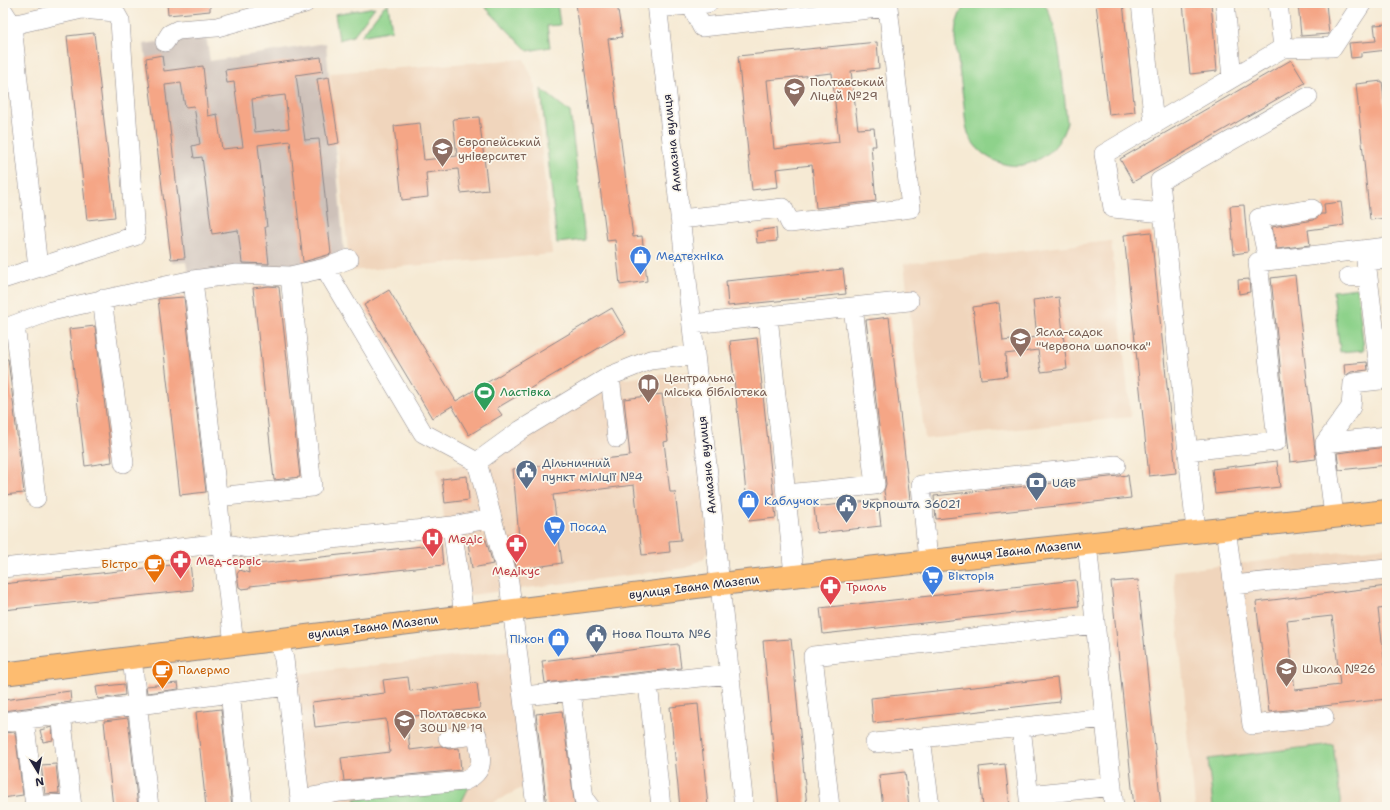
<svg xmlns="http://www.w3.org/2000/svg" width="1390" height="810" font-family="'Shantell Sans',sans-serif">
<style>
.built{fill:#f0d5bc}
.industrial{fill:#cec1b9}
.green{fill:#8ed28b;stroke:#587a63}
.building{fill:#f5a686;fill-rule:evenodd}
.lines{fill:none;stroke-linecap:round;stroke-linejoin:round}
.minor-casing{stroke:#8c8688;stroke-width:20}
.major-casing{stroke:#8c8688;stroke-width:24}
.minor{stroke:#fff;stroke-width:19}
.major{stroke:#fdbc70;stroke-width:22}
.labels{text-anchor:middle;dominant-baseline:central;stroke-width:3.5;stroke-linejoin:round;paint-order:stroke}
.education-label{font-size:12px;fill:#785e54;stroke:#fbf7ec;text-anchor:start}
.street-label{font-size:12px;fill:#22223b;stroke:#fbf7ec}
.shop-label{font-size:12px;fill:#366cbe;stroke:#fbf7ec;text-anchor:start}
.leisure-label{font-size:12px;fill:#27864d;stroke:#fbf7ec;text-anchor:start}
.service-label{font-size:12px;fill:#4e5e75;stroke:#fbf7ec;text-anchor:start}
.health-label{font-size:12px;fill:#be3a42;stroke:#fbf7ec;text-anchor:start}
.food-label{font-size:12px;fill:#c56008;stroke:#fbf7ec;text-anchor:end}
</style>
<rect width="100%" height="100%" fill="#fbf7ec"/>
<filter id="ink" filterUnits="userSpaceOnUse"><feTurbulence type="fractalNoise" baseFrequency=".025" numOctaves="2"/><feDisplacementMap in="SourceGraphic" scale="8" xChannelSelector="R" yChannelSelector="G"/><feConvolveMatrix kernelMatrix="1 2 1 2 8 2 1 2 1" color-interpolation-filters="sRGB"/></filter>
<filter id="wash" filterUnits="userSpaceOnUse"><feTurbulence type="fractalNoise" baseFrequency=".012" numOctaves="4" result="noise"/><feDisplacementMap in="SourceGraphic" scale="16" xChannelSelector="R" yChannelSelector="G"/><feGaussianBlur stdDeviation="0.9" result="paint"/><feColorMatrix in="noise" values="0 0 0 0 0 0 0 0 0 0 0 0 0 0 0 0 0 1.4 0 .05"/><feComposite in="paint" operator="in"/></filter>
<g filter="url(#wash)">
<rect width="100%" height="100%" fill="#f6ead4"/>
<path class="built" d="M 524,59 L 535,84 L 552,254 L 350,271 L 330,73 Z
M 1111,241 L 1131,417 L 925,439 L 904,264 Z
M 691,371 L 709,549 L 704,558 L 686,568 L 455,597 L 437,468 L 482,462 L 615,380 Z
M 1387,547 L 1387,807 L 1195,807 L 1173,571 Z
M 515,650 L 530,784 L 494,802 L 494,807 L 292,807 L 298,697 L 296,674 Z"/>
<path class="industrial" d="M 206,35 L 210,61 L 326,43 L 345,263 L 190,284 L 186,262 L 172,263 L 144,44 Z"/>
<path class="green" d="M 481,3 L 557,3 L 560,25 L 547,26 L 550,47 L 528,51 Z
M 966,3 L 1044,3 C 1061,29 1063,90 1067,122 C 1061,143 1050,156 1030,163 C 1007,172 976,156 968,133 C 965,124 965,114 964,105 C 961,83 958,61 955,39 C 955,25 958,15 966,3 Z
M 388,4 L 392,30 L 361,36 L 384,6 Z
M 375,7 L 353,36 L 339,40 L 335,14 Z
M 541,89 L 570,112 L 585,240 L 557,243 Z
M 1357,288 L 1364,350 L 1340,352 L 1333,291 Z
M 1333,744 L 1341,807 L 1213,807 L 1208,759 Z
M 470,785 L 459,807 L 359,807 L 355,799 Z"/>
<g id="blocks">
<path class="building" d="M 167,3 L 210,3 L 210,11 L 168,15 Z
M 576,3 L 617,3 L 622,37 L 608,39 L 633,237 L 642,236 L 647,281 L 620,285 L 615,240 L 607,241 Z
M 1096,3 L 1123,3 L 1135,112 L 1109,115 Z
M 1183,3 L 1211,3 L 1217,71 L 1190,74 Z
M 1298,3 L 1326,3 L 1329,34 L 1301,36 Z
M 1387,24 L 1387,50 L 1361,53 L 1361,57 L 1351,58 L 1349,43 L 1376,41 L 1374,25 Z
M 94,33 L 115,217 L 87,220 L 67,36 Z
M 877,42 L 879,68 L 851,71 L 858,129 L 874,128 L 876,146 L 871,146 L 876,201 L 816,208 L 812,165 L 776,169 L 778,187 L 752,190 L 738,56 ZM 832,73 L 839,142 L 774,149 L 767,80 Z
M 162,55 L 164,71 L 203,66 L 208,116 L 217,114 L 222,149 L 243,147 L 234,82 L 227,83 L 225,70 L 321,57 L 323,71 L 296,75 L 305,140 L 319,139 L 331,254 L 303,262 L 290,141 L 258,145 L 267,227 L 265,227 L 269,264 L 242,263 L 238,230 L 212,234 L 202,157 L 194,158 L 192,146 L 200,144 L 194,106 L 185,107 L 181,83 L 165,85 L 185,258 L 171,259 L 146,58 ZM 285,95 L 289,128 L 255,132 L 252,99 Z
M 1291,60 L 1305,83 L 1133,182 L 1120,159 Z
M 329,77 L 339,143 L 328,145 L 317,79 Z
M 1382,81 L 1387,125 L 1387,218 L 1370,220 L 1356,84 Z
M 479,117 L 488,190 L 461,193 L 458,169 L 426,173 L 428,197 L 402,200 L 394,126 L 420,123 L 424,160 L 457,156 L 453,119 Z
M 1341,202 L 1344,225 L 1308,230 L 1310,245 L 1277,249 L 1272,227 L 1314,220 L 1321,214 L 1325,214 L 1324,204 Z
M 1244,205 L 1248,252 L 1234,254 L 1230,206 Z
M 776,228 L 777,241 L 757,243 L 756,231 Z
M 1151,232 L 1176,473 L 1149,476 L 1124,235 Z
M 843,269 L 846,294 L 728,306 L 726,281 Z
M 1295,275 L 1316,459 L 1290,462 L 1271,278 Z
M 1249,279 L 1250,292 L 1239,294 L 1238,280 Z
M 269,286 L 279,287 L 300,477 L 274,480 L 253,288 Z
M 389,290 L 456,401 L 612,308 L 626,332 L 497,408 L 502,415 L 469,435 L 452,406 L 432,418 L 364,305 Z
M 184,297 L 206,492 L 180,495 L 158,299 Z
M 1059,297 L 1067,369 L 1041,372 L 1038,350 L 1005,354 L 1007,376 L 981,379 L 973,307 L 999,303 L 1003,341 L 1037,337 L 1033,300 Z
M 889,317 L 910,500 L 886,503 L 884,491 L 886,484 L 866,320 Z
M 95,326 L 112,462 L 85,466 L 69,329 Z
M 757,338 L 776,518 L 749,521 L 730,341 Z
M 3,359 L 8,359 L 24,493 L 3,495 Z
M 1367,362 L 1368,370 L 1351,372 L 1345,376 L 1344,364 Z
M 662,394 L 668,441 L 664,442 L 670,492 L 675,492 L 681,540 L 669,541 L 670,552 L 642,555 L 634,485 L 553,495 L 562,563 L 517,570 L 509,540 L 519,538 L 513,469 L 630,456 L 624,399 Z
M 1387,447 L 1387,465 L 1339,470 L 1337,453 Z
M 1277,461 L 1280,487 L 1215,494 L 1212,469 Z
M 1128,475 L 1131,498 L 936,519 L 934,496 Z
M 467,476 L 469,500 L 445,503 L 442,479 Z
M 878,500 L 881,526 L 817,533 L 814,507 Z
M 486,540 L 493,564 L 472,568 L 468,543 Z
M 441,544 L 443,565 L 250,586 L 250,588 L 242,589 L 239,587 L 237,574 L 240,570 L 249,573 L 248,565 Z
M 190,563 L 193,590 L 3,610 L 3,584 Z
M 1076,580 L 1079,606 L 823,634 L 820,608 Z
M 1138,580 L 1140,601 L 1161,807 L 1134,807 L 1111,582 Z
M 1387,586 L 1387,608 L 1378,609 L 1387,681 L 1387,699 L 1269,712 L 1256,602 ZM 1332,616 L 1340,685 L 1295,690 L 1287,621 Z
M 791,639 L 793,658 L 807,807 L 779,807 L 763,641 Z
M 678,644 L 681,668 L 545,683 L 542,661 Z
M 408,677 L 410,691 L 477,683 L 480,708 L 406,717 L 410,750 L 441,746 L 449,749 L 459,748 L 461,770 L 344,781 L 341,758 L 390,752 L 386,719 L 315,727 L 312,702 L 385,693 L 383,680 Z
M 1057,678 L 1060,702 L 873,723 L 871,698 Z
M 178,683 L 179,689 L 147,693 L 146,686 Z
M 124,684 L 125,695 L 98,699 L 96,687 Z
M 70,691 L 71,702 L 3,711 L 3,700 Z
M 698,704 L 708,807 L 680,807 L 670,707 Z
M 221,709 L 232,807 L 206,807 L 196,712 Z
M 562,711 L 575,807 L 547,807 L 536,714 Z
M 128,718 L 138,807 L 113,807 L 104,721 Z
M 52,727 L 53,740 L 43,742 L 40,730 Z
M 15,732 L 23,795 L 3,798 L 3,733 Z
M 56,764 L 59,793 L 45,794 L 41,765 Z
M 1005,764 L 1010,807 L 983,807 L 979,767 Z
M 905,772 L 909,807 L 883,807 L 879,775 Z"/>
</g>
</g>
<g filter="url(#ink)">
<use href="#blocks" fill-opacity="0" stroke="#8c8688" stroke-width="1"/>
<g class="lines">
<defs>
<path id="minor" d="M 657,3 L 744,807
M 1141,3 L 1154,124
M 1225,3 L 1232,78
M 1278,3 L 1283,48
M 658,8 L 708,3
M 3,11 L 12,25 L 82,9 L 115,12 L 120,21 L 135,236 L 3,279
M 12,25 L 38,268
M 165,42 L 170,34 L 178,30 L 217,27 L 305,3
M 1163,213 L 1113,208 L 1104,154 L 1283,48 L 1333,47 L 1362,3
M 680,219 L 783,208 L 790,223 L 911,208 L 888,7 L 702,27 L 691,5
M 1387,259 L 1366,261 L 1378,360 L 1387,359
M 1268,260 L 1259,218 L 1312,209
M 325,268 L 349,259
M 1349,277 L 1367,275
M 193,280 L 234,645
M 102,299 L 124,463
M 768,316 L 794,575
M 692,324 L 909,301
M 15,325 L 36,498
M 3,329 L 51,311 L 193,280 L 237,274 L 290,276 L 325,268 L 423,433 L 477,462 L 509,582 L 536,807
M 610,376 L 617,438
M 1325,443 L 1387,436
M 1188,451 L 1277,441 L 1258,262 L 1387,247
M 477,462 L 521,430 L 610,376 L 650,360 L 695,355
M 787,494 L 875,485 L 853,307
M 217,497 L 312,487 L 290,276
M 1334,516 L 1325,443 L 1351,407 L 1353,383 L 1380,380 L 1378,360
M 452,526 L 492,518
M 1226,528 L 1252,725 L 1324,717
M 1196,531 L 1160,181 L 1308,97
M 1087,543 L 1114,807
M 928,561 L 921,485 L 1116,465
M 3,568 L 223,543 L 248,548 L 452,526 L 464,616
M 1233,585 L 1387,569
M 278,639 L 284,659 L 301,807
M 132,658 L 149,807
M 648,683 L 661,807
M 571,691 L 584,799 L 590,807
M 230,693 L 243,807
M 524,696 L 729,674
M 61,714 L 72,807
M 24,719 L 35,806 L 71,803
M 3,722 L 288,686
M 1021,727 L 1030,807
M 921,738 L 930,807
M 875,743 L 1105,718
M 1029,795 L 1112,786
M 300,799 L 340,792 L 464,781 C 488,770 480,756 477,735 L 448,738
M 830,807 L 813,656 L 1095,624"/>
<path id="major" d="M 3,674 L 720,584 L 1387,511"/>
</defs>
<use href="#minor" class="minor-casing"/>
<use href="#major" class="major-casing"/>
<use href="#minor" class="minor"/>
<use href="#major" class="major"/>
</g>
</g>
<defs>
<symbol id="school-pin" viewBox="-11 -11 22 30"><path d="M0 17L-7.5 6A9.5 9.5 0 1 1 7.5 6Z" fill="#8d6e63" stroke="#fbf7ec"/><path d="M0-5L7-2L0 1L-7-2ZM-4 1L0 2.5L4 1V4Q0 6-4 4Z" fill="#fff"/></symbol>
<symbol id="university-pin" viewBox="-11 -11 22 30"><path d="M0 17L-7.5 6A9.5 9.5 0 1 1 7.5 6Z" fill="#8d6e63" stroke="#fbf7ec"/><path d="M0-5L7-2L0 1L-7-2ZM-4 1L0 2.5L4 1V4Q0 6-4 4Z" fill="#fff"/></symbol>
<symbol id="shop-pin" viewBox="-11 -11 22 30"><path d="M0 17L-7.5 6A9.5 9.5 0 1 1 7.5 6Z" fill="#3f7fe0" stroke="#fbf7ec"/><path d="M-5-2.5h2.3a2.7 3.5 0 0 1 5.4 0H5L5.5 6h-11ZM-1.5-2.5h3a1.5 2.3 0 0 0-3 0Z" fill="#fff"/></symbol>
<symbol id="library-pin" viewBox="-11 -11 22 30"><path d="M0 17L-7.5 6A9.5 9.5 0 1 1 7.5 6Z" fill="#8d6e63" stroke="#fbf7ec"/><path d="M-6-4Q-3-5.5-.7-3.5V5Q-3 3-6 4ZM6-4Q3-5.5 .7-3.5V5Q3 3 6 4Z" fill="#fff"/></symbol>
<symbol id="stadium-pin" viewBox="-11 -11 22 30"><path d="M0 17L-7.5 6A9.5 9.5 0 1 1 7.5 6Z" fill="#2e9e5b" stroke="#fbf7ec"/><path d="M0-5a6.5 5 0 1 0 0 10a6.5 5 0 1 0 0-10ZM-3.5-1.8h7v3.6h-7Z" fill="#fff"/></symbol>
<symbol id="civic-pin" viewBox="-11 -11 22 30"><path d="M0 17L-7.5 6A9.5 9.5 0 1 1 7.5 6Z" fill="#5c6f8a" stroke="#fbf7ec"/><path d="M-.6-6.5H3V-4.5H.6V-3L4-1V1h2V6H-6V1h2V-1L-.6-3ZM-1.2 2.5V6h2.4V2.5Z" fill="#fff"/></symbol>
<symbol id="bank-pin" viewBox="-11 -11 22 30"><path d="M0 17L-7.5 6A9.5 9.5 0 1 1 7.5 6Z" fill="#5c6f8a" stroke="#fbf7ec"/><path d="M-6-4H6V4H-6ZM0-2.3a2.3 2.3 0 1 0 0 4.6a2.3 2.3 0 1 0 0-4.6Z" fill="#fff"/></symbol>
<symbol id="supermarket-pin" viewBox="-11 -11 22 30"><path d="M0 17L-7.5 6A9.5 9.5 0 1 1 7.5 6Z" fill="#3f7fe0" stroke="#fbf7ec"/><path d="M-6-5.5h2.5l.6 2H6L4.5 2H-2.5L-4.4-4H-6ZM-1.5 3.2a1.3 1.3 0 1 0 .1 0ZM3 3.2a1.3 1.3 0 1 0 .1 0Z" fill="#fff"/></symbol>
<symbol id="hospital-pin" viewBox="-11 -11 22 30"><path d="M0 17L-7.5 6A9.5 9.5 0 1 1 7.5 6Z" fill="#e0444e" stroke="#fbf7ec"/><path d="M-5-5h3v3.5h4V-5h3V5h-3V1.5h-4V5h-3Z" fill="#fff"/></symbol>
<symbol id="pharmacy-pin" viewBox="-11 -11 22 30"><path d="M0 17L-7.5 6A9.5 9.5 0 1 1 7.5 6Z" fill="#e0444e" stroke="#fbf7ec"/><path d="M-2-6h4v4h4v4h-4v4h-4v-4h-4v-4h4Z" fill="#fff"/></symbol>
<symbol id="cafe-pin" viewBox="-11 -11 22 30"><path d="M0 17L-7.5 6A9.5 9.5 0 1 1 7.5 6Z" fill="#e8710a" stroke="#fbf7ec"/><path d="M-5.5-4.5H6V0H3Q3 3.5 0 3.5H-2.5Q-5.5 3.5-5.5 0ZM3-3.2v2h1.7v-2ZM-6 4.5H4V6H-6Z" fill="#fff"/></symbol>
</defs>
<g fill-rule="evenodd">
<use href="#school-pin" x="782" y="76" width="25" height="34"/>
<use href="#university-pin" x="430" y="136" width="25" height="34"/>
<use href="#shop-pin" x="628" y="244" width="25" height="34"/>
<use href="#school-pin" x="1008" y="326" width="25" height="34"/>
<use href="#library-pin" x="636" y="372" width="25" height="34"/>
<use href="#stadium-pin" x="472" y="380" width="25" height="34"/>
<use href="#civic-pin" x="514" y="458" width="25" height="34"/>
<use href="#bank-pin" x="1024" y="470" width="25" height="34"/>
<use href="#shop-pin" x="736" y="488" width="25" height="34"/>
<use href="#civic-pin" x="834" y="492" width="25" height="34"/>
<use href="#supermarket-pin" x="542" y="514" width="25" height="34"/>
<use href="#hospital-pin" x="420" y="526" width="25" height="34"/>
<use href="#pharmacy-pin" x="504" y="532" width="25" height="34"/>
<use href="#pharmacy-pin" x="168" y="548" width="25" height="34"/>
<use href="#cafe-pin" x="142" y="552" width="25" height="34"/>
<use href="#supermarket-pin" x="920" y="564" width="25" height="34"/>
<use href="#pharmacy-pin" x="818" y="574" width="25" height="34"/>
<use href="#civic-pin" x="584" y="622" width="25" height="34"/>
<use href="#shop-pin" x="546" y="626" width="25" height="34"/>
<use href="#school-pin" x="1274" y="656" width="25" height="34"/>
<use href="#cafe-pin" x="150" y="658" width="25" height="34"/>
<use href="#school-pin" x="392" y="708" width="25" height="34"/>
</g>
<g class="labels">
<g class="education-label">
<text x="810" y="82">Полтавський<tspan x="810" dy="14">Ліцей №29</tspan></text>
<text x="458" y="142">Європейський<tspan x="458" dy="14">університет</tspan></text>
<text x="1036" y="332">Ясла-садок<tspan x="1036" dy="14">"Червона шапочка"</tspan></text>
<text x="664" y="378">Центральна<tspan x="664" dy="14">міська бібліотека</tspan></text>
<text x="1302" y="669">Школа №26</text>
<text x="420" y="714">Полтавська<tspan x="420" dy="14">ЗОШ № 19</tspan></text>
</g>
<g class="street-label">
<text transform="translate(672 143) rotate(-96)">Алмазна вулиця</text>
<text transform="translate(707 465) rotate(-96)">Алмазна вулиця</text>
<text transform="translate(1016 551) rotate(-6)">вулиця Івана Мазепи</text>
<text transform="translate(694 587) rotate(-7)">вулиця Івана Мазепи</text>
<text transform="translate(373 627) rotate(-7)">вулиця Івана Мазепи</text>
</g>
<g class="shop-label">
<text x="656" y="256">Медтехніка</text>
<text x="764" y="501">Каблучок</text>
<text x="570" y="527">Посад</text>
<text x="948" y="576">Вікторія</text>
<text x="544" y="639" text-anchor="end">Піжон</text>
</g>
<g class="leisure-label">
<text x="500" y="392">Ластівка</text>
</g>
<g class="service-label">
<text x="542" y="463">Дільничний<tspan x="542" dy="14">пункт міліції №4</tspan></text>
<text x="1052" y="483">UGB</text>
<text x="862" y="504">Укрпошта 36021</text>
<text x="612" y="634">Нова Пошта №6</text>
</g>
<g class="health-label">
<text x="448" y="539">Медіс</text>
<text x="196" y="561">Мед-сервіс</text>
<text x="516" y="571" text-anchor="middle">Медікус</text>
<text x="846" y="587">Триоль</text>
</g>
<g class="food-label">
<text x="138" y="564">Бістро</text>
<text x="178" y="670" text-anchor="start">Палермо</text>
</g>
</g>
<rect width="1390" height="810" fill="none" stroke="#fbf7ec" stroke-width="16"/>
<g transform="translate(38 772) rotate(170)" stroke="#fbf7ec" stroke-width="3" paint-order="stroke">
<path d="M0-3L7 15L0 10L-7 15Z" fill="#22223b"/>
<text y="-6" font-size="11" font-weight="bold" text-anchor="middle" fill="#22223b">N</text>
</g>
</svg>
